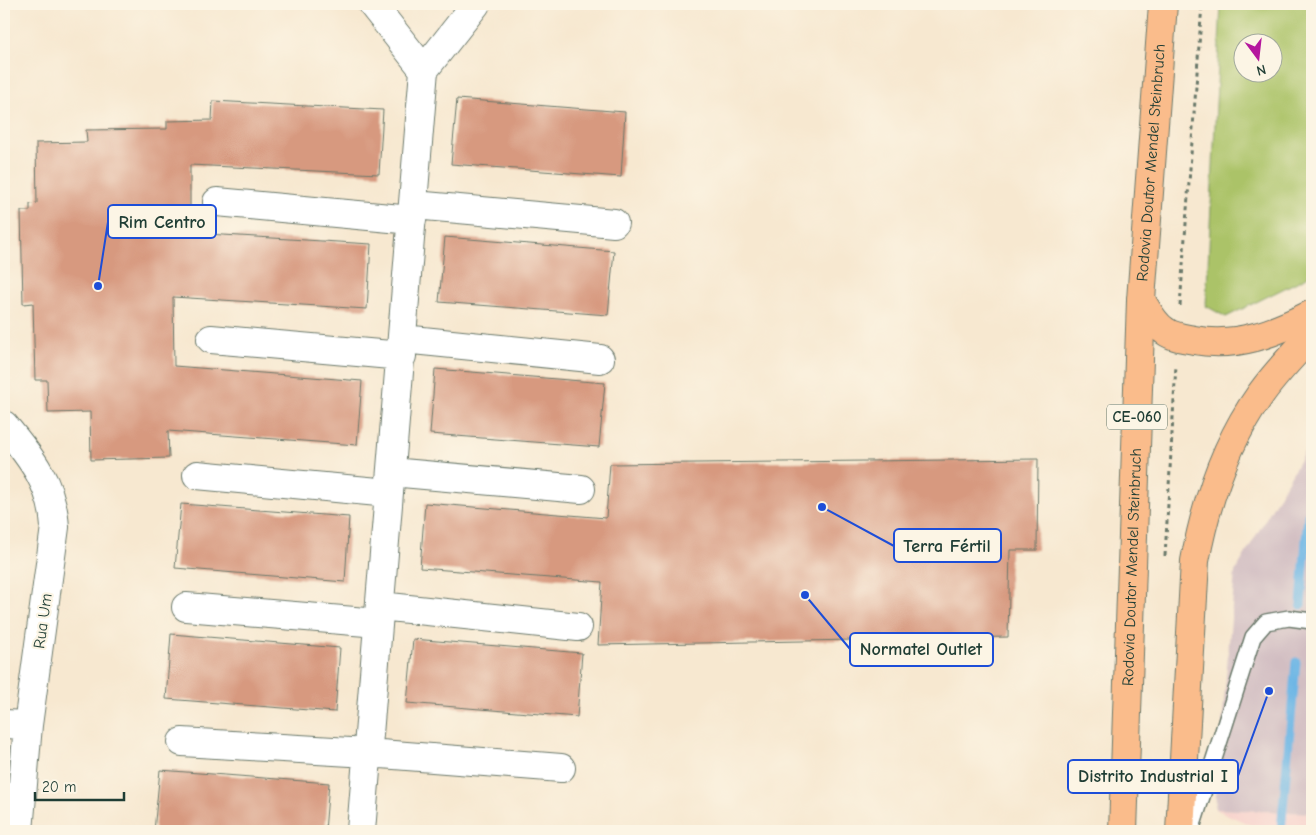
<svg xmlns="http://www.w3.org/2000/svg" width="1316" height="835" font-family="'Comic Neue',sans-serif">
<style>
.built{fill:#f7d0cb}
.industrial{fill:#d2bec2}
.green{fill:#abc368;stroke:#65804e;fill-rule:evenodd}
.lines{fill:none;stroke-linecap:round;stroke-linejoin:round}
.stream{stroke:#6db6e5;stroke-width:9}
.building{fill:#d7997f}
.lane-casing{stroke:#6b796b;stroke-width:18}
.street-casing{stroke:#6b796b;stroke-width:30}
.highway-casing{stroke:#6b796b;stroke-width:30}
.path{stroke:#6b796b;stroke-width:3;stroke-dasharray:4 4;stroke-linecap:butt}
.lane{stroke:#fff;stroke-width:15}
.street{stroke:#fff;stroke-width:28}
.highway{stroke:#fabc8b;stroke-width:28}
.labels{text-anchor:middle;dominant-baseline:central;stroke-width:4.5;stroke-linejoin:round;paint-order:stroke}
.shield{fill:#fcf5e5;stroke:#617469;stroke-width:1}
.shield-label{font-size:15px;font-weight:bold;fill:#1f3d34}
.street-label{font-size:16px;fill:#1f3d34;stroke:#fcf5e5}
.leader{fill:none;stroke:#1d4ed8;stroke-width:2}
.callout-dot{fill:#1d4ed8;stroke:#fcf5e5;stroke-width:2}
.callout{fill:#fcf5e5;stroke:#1d4ed8;stroke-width:2}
.callout-label{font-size:18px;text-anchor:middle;font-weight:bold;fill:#1f3d34}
</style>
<rect width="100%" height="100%" fill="#fcf5e5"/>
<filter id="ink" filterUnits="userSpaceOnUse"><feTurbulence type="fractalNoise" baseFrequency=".02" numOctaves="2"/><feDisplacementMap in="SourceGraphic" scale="10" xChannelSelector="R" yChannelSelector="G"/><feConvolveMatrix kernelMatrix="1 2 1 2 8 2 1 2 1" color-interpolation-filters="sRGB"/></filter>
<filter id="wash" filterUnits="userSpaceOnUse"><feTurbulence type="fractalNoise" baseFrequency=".0096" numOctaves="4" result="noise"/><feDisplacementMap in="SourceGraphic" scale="20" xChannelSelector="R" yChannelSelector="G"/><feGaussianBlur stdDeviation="1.12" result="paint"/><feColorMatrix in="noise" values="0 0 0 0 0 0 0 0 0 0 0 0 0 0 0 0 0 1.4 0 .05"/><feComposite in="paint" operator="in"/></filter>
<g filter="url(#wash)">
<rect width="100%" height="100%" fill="#f7e8d0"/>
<path class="built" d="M 1215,809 L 1312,813 L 1312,831 L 1264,831 Z"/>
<path class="industrial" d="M 1312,439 L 1312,813 L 1215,809 L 1235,572 Z"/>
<path class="green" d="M 1221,4 L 1312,4 L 1312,270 L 1307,277 L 1226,317 L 1206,306 ZM 1244,42 L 1274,42 L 1274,72 L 1244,72 Z"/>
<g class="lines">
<path class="stream" d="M 1301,605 L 1308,515 L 1312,511
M 1281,831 L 1296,662"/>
</g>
<g id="blocks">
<path class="building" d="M 457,99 L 625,112 L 621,177 L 451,164 Z
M 213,101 L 383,110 L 379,174 L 190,165 L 190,233 L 371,244 L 367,309 L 173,297 L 174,366 L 362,381 L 357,445 L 168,431 L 169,458 L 91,460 L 90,412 L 48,413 L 47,380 L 35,380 L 33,303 L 23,304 L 21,211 L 30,211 L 30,204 L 37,203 L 36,143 L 87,142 L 86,130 L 167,129 L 167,121 L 212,120 Z
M 445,237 L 614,251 L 608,315 L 439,302 Z
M 435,369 L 605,383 L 599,447 L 430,434 Z
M 1038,459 L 1037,550 L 1010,550 L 1008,637 L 598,645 L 602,582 L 420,568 L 425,503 L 606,518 L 610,464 Z
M 181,504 L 349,517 L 345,582 L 175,568 Z
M 171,634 L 340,648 L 335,712 L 166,699 Z
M 413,639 L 582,653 L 577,717 L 407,703 Z
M 160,770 L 329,783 L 325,831 L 154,831 Z"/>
</g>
</g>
<g filter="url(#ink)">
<use href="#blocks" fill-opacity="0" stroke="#6b796b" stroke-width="1"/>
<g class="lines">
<defs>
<path id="lane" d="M 1191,831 L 1253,637 L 1266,622 L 1289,618 L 1312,621"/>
<path id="street" d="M 372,4 L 424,70
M 217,202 L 412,220
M 414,205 L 614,223
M 211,339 L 402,356
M 403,339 L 600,359
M 4,425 C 31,457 53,485 55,527 L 28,725 L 19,831
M 391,472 L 581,489
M 197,475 L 389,493
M 380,606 L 578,627
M 186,607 L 378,623
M 4,724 L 28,725
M 182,742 L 368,753 L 561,768
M 361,831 L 424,70 L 476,4"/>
<g id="highway">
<path d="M 1141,300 C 1147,310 1154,324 1165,331 C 1173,337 1184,338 1194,340 C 1237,348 1274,333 1312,314"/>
<path id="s1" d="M 1123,831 L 1141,300 L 1163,4"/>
<path d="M 1180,831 L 1195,561 C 1206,502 1225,444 1260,395 C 1275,373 1295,354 1312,334"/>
</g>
</defs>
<use href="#lane" class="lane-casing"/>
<use href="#street" class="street-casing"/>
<use href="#highway" class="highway-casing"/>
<path class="path" d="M 1180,306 L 1202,4
M 1165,556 L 1176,365"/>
<use href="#lane" class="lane"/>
<use href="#street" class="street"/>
<use href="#highway" class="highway"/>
</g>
</g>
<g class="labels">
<rect class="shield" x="1107" y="404.5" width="60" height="25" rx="4"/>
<g class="shield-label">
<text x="1137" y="417">CE-060</text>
</g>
<g class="street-label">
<text stroke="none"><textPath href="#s1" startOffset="669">Rodovia Doutor Mendel Steinbruch</textPath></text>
<text stroke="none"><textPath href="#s1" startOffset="264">Rodovia Doutor Mendel Steinbruch</textPath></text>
<text transform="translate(43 621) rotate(-82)">Rua Um</text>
</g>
</g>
<path class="leader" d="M98 286L108 222M822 507L894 546M805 595L850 649M1269 691L1238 776"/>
<g class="callout-dot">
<circle cx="98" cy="286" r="5"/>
<circle cx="822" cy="507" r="5"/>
<circle cx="805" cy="595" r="5"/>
<circle cx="1269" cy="691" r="5"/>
</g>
<g class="callout">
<rect x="108" y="205" width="108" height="33" rx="5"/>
<rect x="894" y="529" width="107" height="33" rx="5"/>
<rect x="850" y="633" width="143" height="33" rx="5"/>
<rect x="1068" y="760" width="170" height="33" rx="5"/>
</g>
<g class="callout-label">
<text x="162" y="228">Rim Centro</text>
<text x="947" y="552">Terra Fértil</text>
<text x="921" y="655">Normatel Outlet</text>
<text x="1153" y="782">Distrito Industrial I</text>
</g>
<rect width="1316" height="835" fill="none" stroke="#fcf5e5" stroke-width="20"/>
<g transform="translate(1258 58) rotate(165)"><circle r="24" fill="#fcf5e5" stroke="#a4ab9e"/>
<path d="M0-4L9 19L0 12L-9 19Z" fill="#b5179e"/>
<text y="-8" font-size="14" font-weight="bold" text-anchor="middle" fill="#1f3d34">N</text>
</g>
<path d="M35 792v8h89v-8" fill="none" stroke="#1f3d34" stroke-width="2.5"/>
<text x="42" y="792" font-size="15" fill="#1f3d34" stroke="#fcf5e5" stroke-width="4" paint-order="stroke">20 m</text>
</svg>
